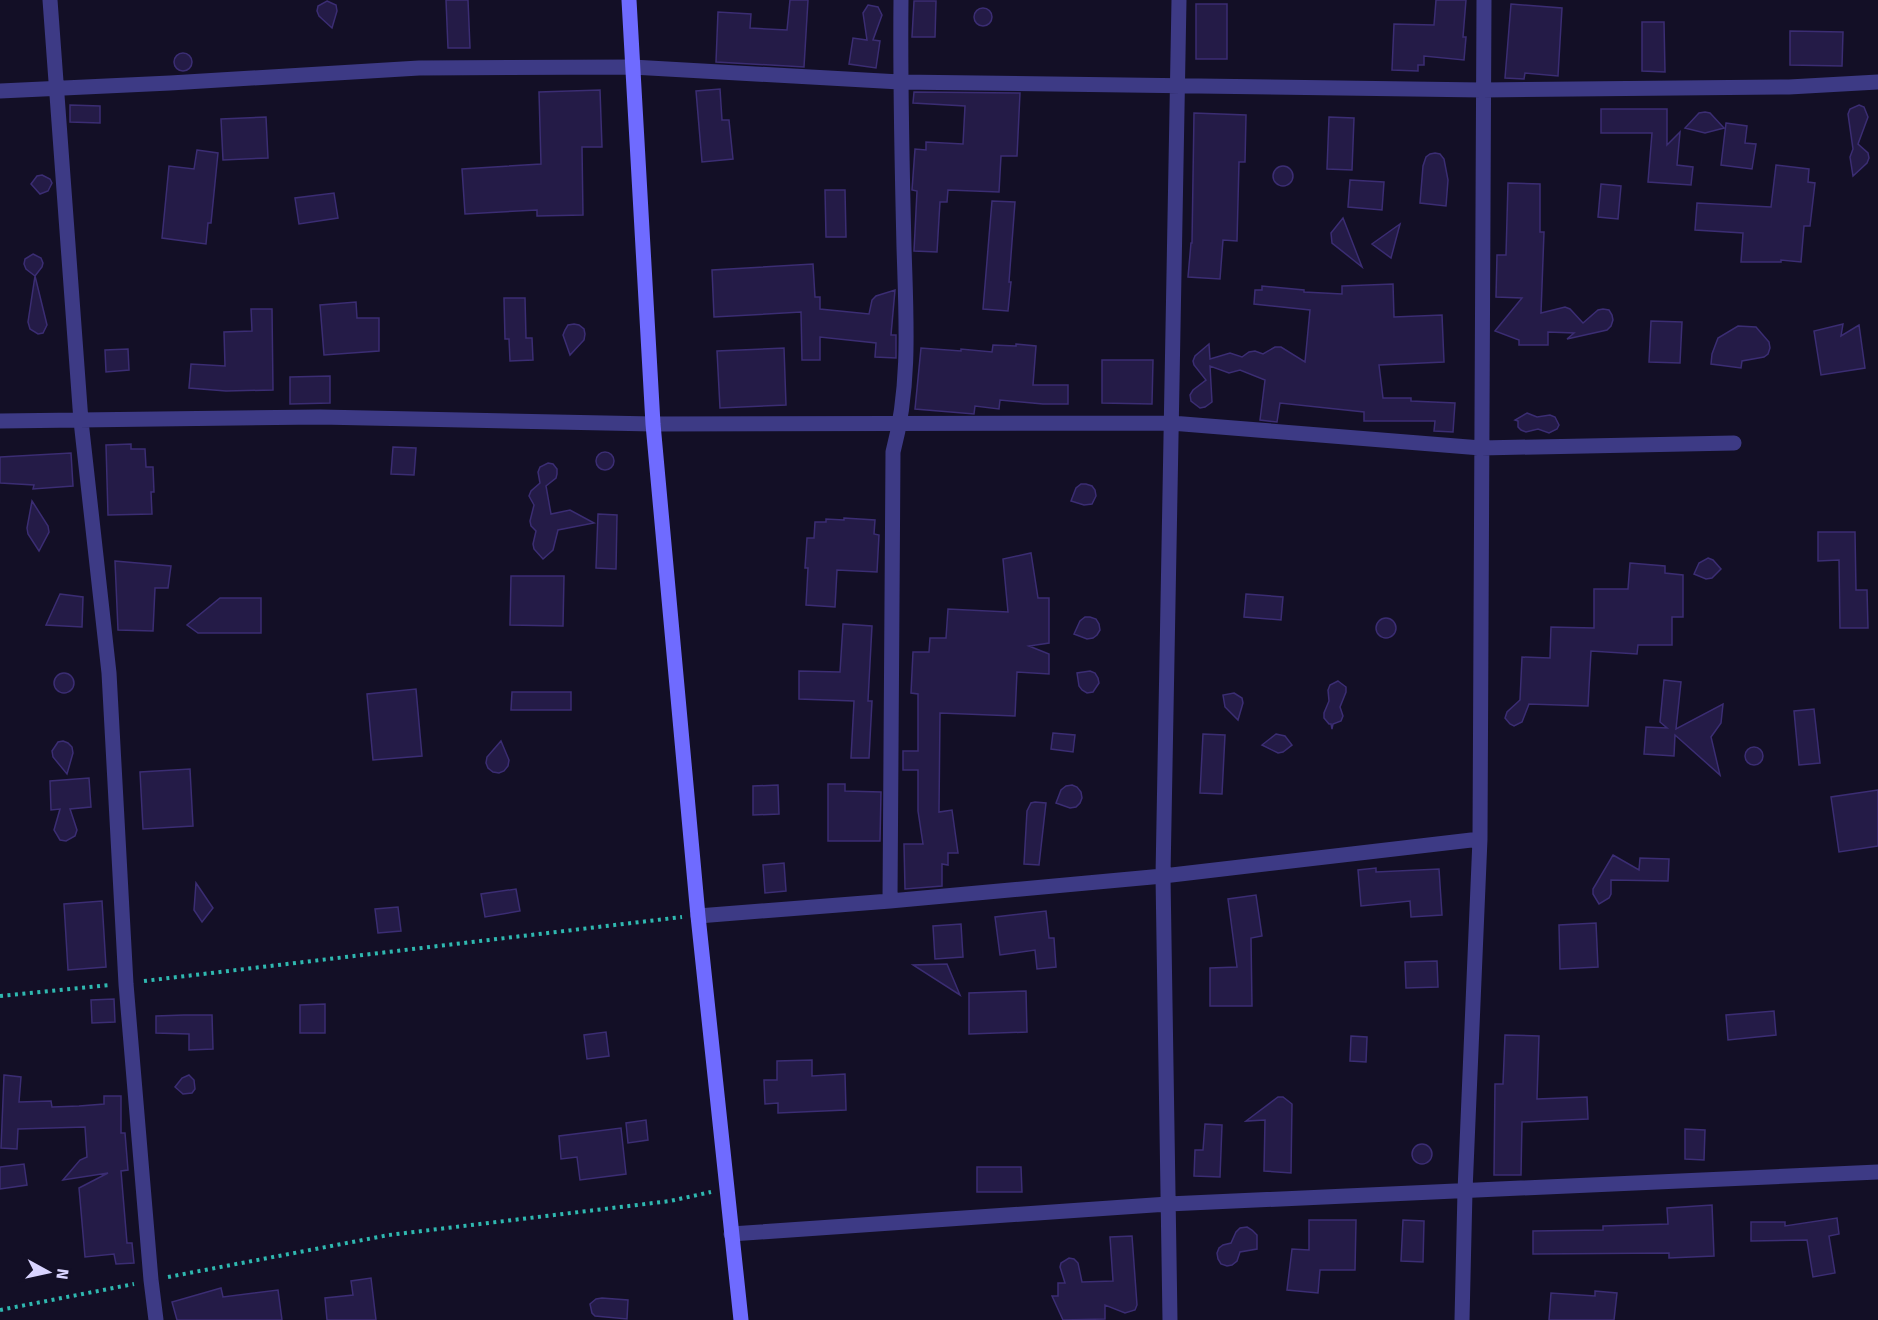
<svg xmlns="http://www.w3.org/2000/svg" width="1878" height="1320" font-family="'Fira Sans',sans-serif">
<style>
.building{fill:#241b47;stroke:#3b2d73;stroke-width:1.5}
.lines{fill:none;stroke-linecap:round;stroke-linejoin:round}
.path{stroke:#2fb8b0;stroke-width:4;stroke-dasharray:3 4.5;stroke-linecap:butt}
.street{stroke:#3d3a85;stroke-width:15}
.secondary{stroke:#6f6bff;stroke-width:15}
</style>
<rect width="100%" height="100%" fill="#130f26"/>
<path class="building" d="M 446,0 L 468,0 L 470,48 L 448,48 Z
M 790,0 L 808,0 L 804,67 L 716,62 L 718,12 L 751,14 L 750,28 L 787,30 Z
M 1436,0 L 1466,0 L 1463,37 L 1466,37 L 1464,60 L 1424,56 L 1424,65 L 1418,65 L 1418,71 L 1392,70 L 1394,24 L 1434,25 Z
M 327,1 L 336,5 L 337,11 L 332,28 L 319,16 L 317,11 L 318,6 Z
M 914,1 L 936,1 L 935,37 L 912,37 Z
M 1196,4 L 1227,4 L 1227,59 L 1196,59 Z
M 1511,4 L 1562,8 L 1558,76 L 1525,73 L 1524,79 L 1505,78 Z
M 868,5 L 878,7 L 882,15 L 873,40 L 880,41 L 876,68 L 849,64 L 853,38 L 867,40 L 863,13 Z
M974 17a9 9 0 1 1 18 0a9 9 0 1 1-18 0Z
M 1642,22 L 1664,22 L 1665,72 L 1642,71 Z
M 1790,31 L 1843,32 L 1842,66 L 1790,65 Z
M174 62a9 9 0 1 1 18 0a9 9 0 1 1-18 0Z
M 720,89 L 722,120 L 729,120 L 733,159 L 702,162 L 696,91 Z
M 600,90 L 602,147 L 582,147 L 583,215 L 537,216 L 537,210 L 465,214 L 462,169 L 541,164 L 539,92 Z
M 914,92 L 1020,93 L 1017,156 L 1001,156 L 999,192 L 948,190 L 947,202 L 940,202 L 937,252 L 914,251 L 917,191 L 912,190 L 915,149 L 926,150 L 926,142 L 963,144 L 965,106 L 913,103 Z
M 70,105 L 100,106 L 100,123 L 70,122 Z
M 1859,105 L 1864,107 L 1868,117 L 1858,144 L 1868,153 L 1869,158 L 1867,163 L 1853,176 L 1850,157 L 1853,149 L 1848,114 L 1850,109 Z
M 1601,109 L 1667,109 L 1667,145 L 1680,132 L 1677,165 L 1693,167 L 1691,185 L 1648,182 L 1652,133 L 1601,133 Z
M 1705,112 L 1710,113 L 1724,128 L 1705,133 L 1685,128 L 1699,113 Z
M 1194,113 L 1246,115 L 1245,162 L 1239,162 L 1237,241 L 1223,240 L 1220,279 L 1188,277 L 1191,243 L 1192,243 Z
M 266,117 L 268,158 L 223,160 L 221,119 Z
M 1329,117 L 1354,118 L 1352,170 L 1327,169 Z
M 1726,123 L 1747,126 L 1745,143 L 1756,144 L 1752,169 L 1721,165 Z
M 197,150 L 218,153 L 211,223 L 208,223 L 206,244 L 162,238 L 169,166 L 194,169 Z
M 1435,153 L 1440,154 L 1444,159 L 1448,180 L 1446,206 L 1420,203 L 1423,166 L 1426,157 L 1430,154 Z
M 1776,165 L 1809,169 L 1808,182 L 1815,183 L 1810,226 L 1804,226 L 1801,262 L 1781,260 L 1781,262 L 1741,262 L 1743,233 L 1695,230 L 1697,203 L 1771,207 Z
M1273 176a10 10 0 1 1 20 0a10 10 0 1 1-20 0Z
M 42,175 L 50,179 L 52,183 L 48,191 L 40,194 L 31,184 L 37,176 Z
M 1350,180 L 1384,182 L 1382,210 L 1348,207 Z
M 1508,183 L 1540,184 L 1540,232 L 1544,232 L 1541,313 L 1565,307 L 1570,309 L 1583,323 L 1598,310 L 1603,309 L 1609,310 L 1612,315 L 1613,320 L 1611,326 L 1607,330 L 1567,339 L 1574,333 L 1548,332 L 1548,345 L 1519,345 L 1519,340 L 1495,331 L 1522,298 L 1496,297 L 1497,255 L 1506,255 Z
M 1601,184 L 1621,186 L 1618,219 L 1598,217 Z
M 825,190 L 845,190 L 846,237 L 826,237 Z
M 334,193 L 338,218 L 299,224 L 295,198 Z
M 992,201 L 1015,202 L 1009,282 L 1011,282 L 1008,311 L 983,309 Z
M 1343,218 L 1362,267 L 1332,243 L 1331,233 Z
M 1400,224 L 1391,258 L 1372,244 Z
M 33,254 L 41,258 L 43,263 L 42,267 L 35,276 L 47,325 L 43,333 L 38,334 L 30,329 L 28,322 L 35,276 L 26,269 L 24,264 L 25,259 Z
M 813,264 L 815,297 L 820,297 L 820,309 L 869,314 L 872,300 L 876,296 L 895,290 L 891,335 L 896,335 L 896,358 L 875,357 L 876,343 L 820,337 L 820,360 L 802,360 L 801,312 L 714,317 L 712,270 Z
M 1393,284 L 1394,317 L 1442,315 L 1444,362 L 1379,365 L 1383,398 L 1411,398 L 1411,401 L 1455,403 L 1453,432 L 1434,431 L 1435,421 L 1364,421 L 1364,412 L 1280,403 L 1277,422 L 1260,420 L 1265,380 L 1240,370 L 1229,373 L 1210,366 L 1212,402 L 1205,407 L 1200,408 L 1191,401 L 1190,395 L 1193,390 L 1206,380 L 1194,365 L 1193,361 L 1195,356 L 1209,344 L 1210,359 L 1230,353 L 1242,357 L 1249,352 L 1255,351 L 1263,354 L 1275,347 L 1281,347 L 1305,362 L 1310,310 L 1254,304 L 1255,290 L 1262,290 L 1262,286 L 1304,290 L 1304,292 L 1342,294 L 1342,286 Z
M 504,298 L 525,298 L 526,338 L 532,338 L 533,360 L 510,361 L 509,339 L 505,339 Z
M 356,302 L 357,318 L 379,318 L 379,351 L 324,355 L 320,305 Z
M 251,309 L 272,309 L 273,390 L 226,391 L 189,388 L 191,364 L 225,366 L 224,332 L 252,331 Z
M 1651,321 L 1682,322 L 1680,363 L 1649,362 Z
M 574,324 L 579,325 L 584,329 L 585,334 L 584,340 L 570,355 L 563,335 L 565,330 L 568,325 Z
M 1843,324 L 1841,336 L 1859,325 L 1865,368 L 1821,375 L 1814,331 Z
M 1738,326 L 1756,327 L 1769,342 L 1770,348 L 1768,354 L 1764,357 L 1742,361 L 1741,368 L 1711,364 L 1712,354 L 1718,338 Z
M 1016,344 L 1036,346 L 1033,385 L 1068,385 L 1068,404 L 1043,404 L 1000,400 L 999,409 L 975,406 L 974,414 L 915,409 L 921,348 L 961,351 L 961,349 L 992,352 L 993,345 L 1016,346 Z
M 784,348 L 786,405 L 720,408 L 717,351 Z
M 128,349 L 129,370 L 106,372 L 105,350 Z
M 1102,360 L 1153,360 L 1152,404 L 1102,403 Z
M 330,376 L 330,403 L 290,404 L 290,377 Z
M 1527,413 L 1537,417 L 1550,415 L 1555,417 L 1559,425 L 1557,429 L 1549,433 L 1538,429 L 1526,432 L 1521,430 L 1518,427 L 1518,421 L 1515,420 Z
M 131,444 L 131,449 L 145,449 L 146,467 L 153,467 L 154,492 L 151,492 L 152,514 L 108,515 L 106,445 Z
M 393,447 L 416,448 L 414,475 L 391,474 Z
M596 461a9 9 0 1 1 18 0a9 9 0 1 1-18 0Z
M 71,453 L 73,486 L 33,489 L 34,485 L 0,483 L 0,457 Z
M 548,463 L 553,464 L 557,469 L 557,474 L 556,478 L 546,486 L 551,514 L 570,510 L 594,523 L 558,530 L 553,550 L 543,559 L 534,549 L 533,544 L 536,531 L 531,526 L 530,521 L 534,505 L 529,496 L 531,491 L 540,483 L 538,472 L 540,467 Z
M 1081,484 L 1086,484 L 1092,486 L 1095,490 L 1096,496 L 1092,504 L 1084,505 L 1071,501 L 1076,488 Z
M 32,501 L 48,526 L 49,532 L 39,551 L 28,534 L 27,528 Z
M 598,514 L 617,515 L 616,569 L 596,568 Z
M 844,518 L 875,520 L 874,534 L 879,535 L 877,572 L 837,570 L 835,607 L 806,605 L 808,568 L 805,568 L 807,538 L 814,538 L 815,522 L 826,522 L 826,519 L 844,520 Z
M 1818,532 L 1855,532 L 1856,590 L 1867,590 L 1868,628 L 1840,628 L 1839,560 L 1818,561 Z
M 1031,553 L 1038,598 L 1049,598 L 1049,643 L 1029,646 L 1049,654 L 1049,674 L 1017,672 L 1015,716 L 940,713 L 939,812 L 952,810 L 958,853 L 948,853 L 948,865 L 942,864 L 942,886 L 905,889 L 904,844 L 923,844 L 918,811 L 918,770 L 903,770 L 903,751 L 918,751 L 918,694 L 911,693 L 913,652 L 929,652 L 930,638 L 946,638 L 948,609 L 1008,612 L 1003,559 Z
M 1708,558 L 1713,560 L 1721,569 L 1712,578 L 1706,579 L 1694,574 L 1699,563 Z
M 115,561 L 171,566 L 168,588 L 155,588 L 153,631 L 118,630 Z
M 1630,563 L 1665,566 L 1665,573 L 1683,575 L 1683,617 L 1672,617 L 1672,645 L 1638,645 L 1637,654 L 1591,651 L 1588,706 L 1529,704 L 1522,722 L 1514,726 L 1510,724 L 1505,718 L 1507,712 L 1520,700 L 1522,657 L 1550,658 L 1551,627 L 1594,628 L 1594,589 L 1628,589 Z
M 511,576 L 564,576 L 563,626 L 510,625 Z
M 60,594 L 83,597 L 82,627 L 46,625 Z
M 1246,594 L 1283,597 L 1281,620 L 1244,617 Z
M 220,598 L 261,598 L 261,633 L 198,633 L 187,625 Z
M 1085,617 L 1090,617 L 1096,619 L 1099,624 L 1100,630 L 1097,635 L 1093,638 L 1087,639 L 1074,634 L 1080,621 Z
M1376 628a10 10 0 1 1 20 0a10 10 0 1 1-20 0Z
M 843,624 L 872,626 L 868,701 L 872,701 L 869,758 L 851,758 L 854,701 L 799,699 L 799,671 L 840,672 Z
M 1090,671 L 1095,673 L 1098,678 L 1099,683 L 1093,692 L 1087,693 L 1082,690 L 1079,686 L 1077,673 Z
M54 683a10 10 0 1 1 20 0a10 10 0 1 1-20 0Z
M 1664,680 L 1681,682 L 1676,729 L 1723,704 L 1721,723 L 1711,737 L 1720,775 L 1675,735 L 1674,756 L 1644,754 L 1646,727 L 1667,728 L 1660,722 Z
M 1338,681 L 1346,687 L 1346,692 L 1340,707 L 1343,716 L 1341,721 L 1333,724 L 1332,729 L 1331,724 L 1329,724 L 1324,718 L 1324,713 L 1329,701 L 1328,690 L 1330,685 Z
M 416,689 L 422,756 L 373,760 L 367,694 Z
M 512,692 L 571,692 L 571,710 L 511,710 Z
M 1234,693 L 1242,698 L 1243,703 L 1238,720 L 1225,707 L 1223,695 Z
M 1814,709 L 1820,763 L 1799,765 L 1794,711 Z
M 1053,733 L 1075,735 L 1073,752 L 1051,749 Z
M 1203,734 L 1225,735 L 1222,794 L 1200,793 Z
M 1276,734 L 1285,736 L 1292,745 L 1283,752 L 1278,753 L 1262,745 Z
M 63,741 L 68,743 L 72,747 L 73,753 L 67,774 L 53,757 L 52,751 L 58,742 Z
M 501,741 L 509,760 L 508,766 L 504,771 L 499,773 L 493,772 L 488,768 L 486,763 L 487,757 Z
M1745 756a9 9 0 1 1 18 0a9 9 0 1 1-18 0Z
M 190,769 L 193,826 L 143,829 L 140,772 Z
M 89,778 L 91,807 L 70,809 L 77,830 L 75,836 L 66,841 L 60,840 L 54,830 L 60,809 L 51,810 L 50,781 Z
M 828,784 L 845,784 L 845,791 L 881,792 L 880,841 L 828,841 Z
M 778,785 L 779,814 L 753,815 L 753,786 Z
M 1072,785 L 1077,787 L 1081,792 L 1082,798 L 1080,803 L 1076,807 L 1070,808 L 1056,803 L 1061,790 L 1066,786 Z
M 1878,790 L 1878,846 L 1839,852 L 1831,797 Z
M 1035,802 L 1046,803 L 1039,865 L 1024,864 L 1027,811 L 1031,803 Z
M 1613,855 L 1639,870 L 1640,858 L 1669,859 L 1668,881 L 1611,880 L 1611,894 L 1609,898 L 1599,904 L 1593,894 L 1593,889 Z
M 784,863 L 786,891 L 765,893 L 763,865 Z
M 1376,868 L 1376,872 L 1439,869 L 1442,915 L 1411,917 L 1410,901 L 1361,906 L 1358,870 Z
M 196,883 L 213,908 L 202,922 L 194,910 Z
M 516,889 L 520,911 L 485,917 L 481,894 Z
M 1256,895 L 1262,936 L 1251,938 L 1252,1006 L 1210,1006 L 1210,968 L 1237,967 L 1228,899 Z
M 102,901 L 106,967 L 68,970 L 64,904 Z
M 398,907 L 401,931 L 378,933 L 375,909 Z
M 1046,911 L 1049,938 L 1054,938 L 1056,967 L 1037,969 L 1035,950 L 1000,955 L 995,917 Z
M 1596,923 L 1598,967 L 1560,969 L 1559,925 Z
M 961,924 L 963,957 L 935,959 L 933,926 Z
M 1437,961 L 1438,987 L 1406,988 L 1405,962 Z
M 947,964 L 960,995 L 913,965 Z
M 1026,991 L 1027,1032 L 969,1034 L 969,993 Z
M 114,999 L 115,1022 L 92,1023 L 91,1000 Z
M 325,1004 L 325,1033 L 300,1033 L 300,1005 Z
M 1774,1011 L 1776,1035 L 1728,1040 L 1726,1015 Z
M 184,1015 L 212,1015 L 213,1049 L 189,1050 L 189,1034 L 156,1033 L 156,1016 Z
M 606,1032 L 609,1056 L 587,1059 L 584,1035 Z
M 1505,1035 L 1539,1036 L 1537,1099 L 1587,1097 L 1588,1119 L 1522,1122 L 1521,1175 L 1494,1175 L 1495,1084 L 1503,1084 Z
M 1351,1036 L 1367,1037 L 1366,1062 L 1350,1061 Z
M 812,1060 L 812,1076 L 845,1074 L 846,1110 L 778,1113 L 778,1103 L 765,1104 L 764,1080 L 777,1080 L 777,1061 Z
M 4,1075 L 21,1077 L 19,1102 L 51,1101 L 52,1107 L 79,1106 L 104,1104 L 104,1096 L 121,1096 L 121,1133 L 125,1133 L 128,1170 L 121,1171 L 127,1243 L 132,1243 L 134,1263 L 116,1264 L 114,1254 L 85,1257 L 79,1188 L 108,1173 L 63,1180 L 80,1160 L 87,1157 L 85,1127 L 18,1129 L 17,1149 L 1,1148 Z
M 189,1075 L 194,1080 L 195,1089 L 192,1093 L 183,1094 L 175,1087 L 182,1078 Z
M 1278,1097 L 1283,1097 L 1292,1104 L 1291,1173 L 1264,1171 L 1265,1120 L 1246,1121 Z
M 646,1120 L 648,1140 L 628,1143 L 626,1123 Z
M 1205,1124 L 1222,1125 L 1220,1177 L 1194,1176 L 1195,1150 L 1203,1150 Z
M 621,1128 L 626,1174 L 580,1180 L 577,1157 L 561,1159 L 559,1136 Z
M 1685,1129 L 1705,1130 L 1704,1160 L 1685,1159 Z
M1412 1154a10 10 0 1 1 20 0a10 10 0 1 1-20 0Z
M 24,1164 L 27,1185 L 0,1189 L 0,1167 Z
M 977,1167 L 1021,1167 L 1022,1192 L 977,1192 Z
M 1712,1205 L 1714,1256 L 1669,1258 L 1669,1253 L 1533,1254 L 1533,1231 L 1603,1230 L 1603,1226 L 1668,1224 L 1667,1208 Z
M 1837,1218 L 1839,1234 L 1829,1236 L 1835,1273 L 1813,1277 L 1807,1240 L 1751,1241 L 1751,1222 L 1785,1222 L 1785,1226 Z
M 1309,1220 L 1356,1220 L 1355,1270 L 1320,1270 L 1318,1293 L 1287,1290 L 1292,1249 L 1309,1250 Z
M 1403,1220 L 1424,1221 L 1423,1262 L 1401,1261 Z
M 1247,1227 L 1252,1230 L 1257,1235 L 1257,1249 L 1240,1252 L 1237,1261 L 1232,1265 L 1227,1266 L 1221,1264 L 1218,1259 L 1217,1253 L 1219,1248 L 1223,1245 L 1231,1243 L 1236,1232 L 1240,1228 Z
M 1132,1236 L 1137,1305 L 1135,1310 L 1125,1313 L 1105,1305 L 1105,1319 L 1063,1320 L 1052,1296 L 1058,1296 L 1058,1283 L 1065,1283 L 1060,1267 L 1061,1263 L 1069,1258 L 1074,1259 L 1078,1263 L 1082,1282 L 1113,1281 L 1110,1237 Z
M 371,1278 L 376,1320 L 327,1320 L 325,1298 L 353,1295 L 351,1281 Z
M 221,1288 L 223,1297 L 278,1290 L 282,1320 L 177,1320 L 172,1302 Z
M 1595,1291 L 1617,1293 L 1614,1320 L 1549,1320 L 1551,1293 L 1595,1296 Z
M 602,1298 L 628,1300 L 627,1319 L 595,1316 L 592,1313 L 590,1304 L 596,1299 Z"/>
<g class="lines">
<path class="path" d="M 144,981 L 682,917
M 0,996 L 110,985
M 168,1277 L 389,1235 L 670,1201 L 711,1192
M 0,1310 L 134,1284"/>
<path class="street" d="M 50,0 L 81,421 L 109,673 L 126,984 L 151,1280 L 156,1320
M 0,91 L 170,83 L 419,68 L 632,67 L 900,82 L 1482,90 L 1789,87 L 1878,82
M 0,421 L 320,417 L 653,424 L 1171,423 L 1481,448 L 1734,443
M 890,901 L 893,452 C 911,385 906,316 904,247 C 902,165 900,83 901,0
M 698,916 L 890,901 L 1163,876 L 1480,839
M 731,1234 L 1168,1204 L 1878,1172
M 1170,1320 L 1163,876 L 1179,0
M 1462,1320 L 1465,1191 L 1480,839 L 1484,0"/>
<path class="secondary" d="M 629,0 L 653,424 L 698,916 L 741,1320"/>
</g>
<g transform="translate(48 1272) rotate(98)" stroke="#130f26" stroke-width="4.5" paint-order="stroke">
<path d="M0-4.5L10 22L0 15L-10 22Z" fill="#d9d4ff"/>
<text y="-9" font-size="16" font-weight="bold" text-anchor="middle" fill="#d9d4ff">N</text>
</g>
</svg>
